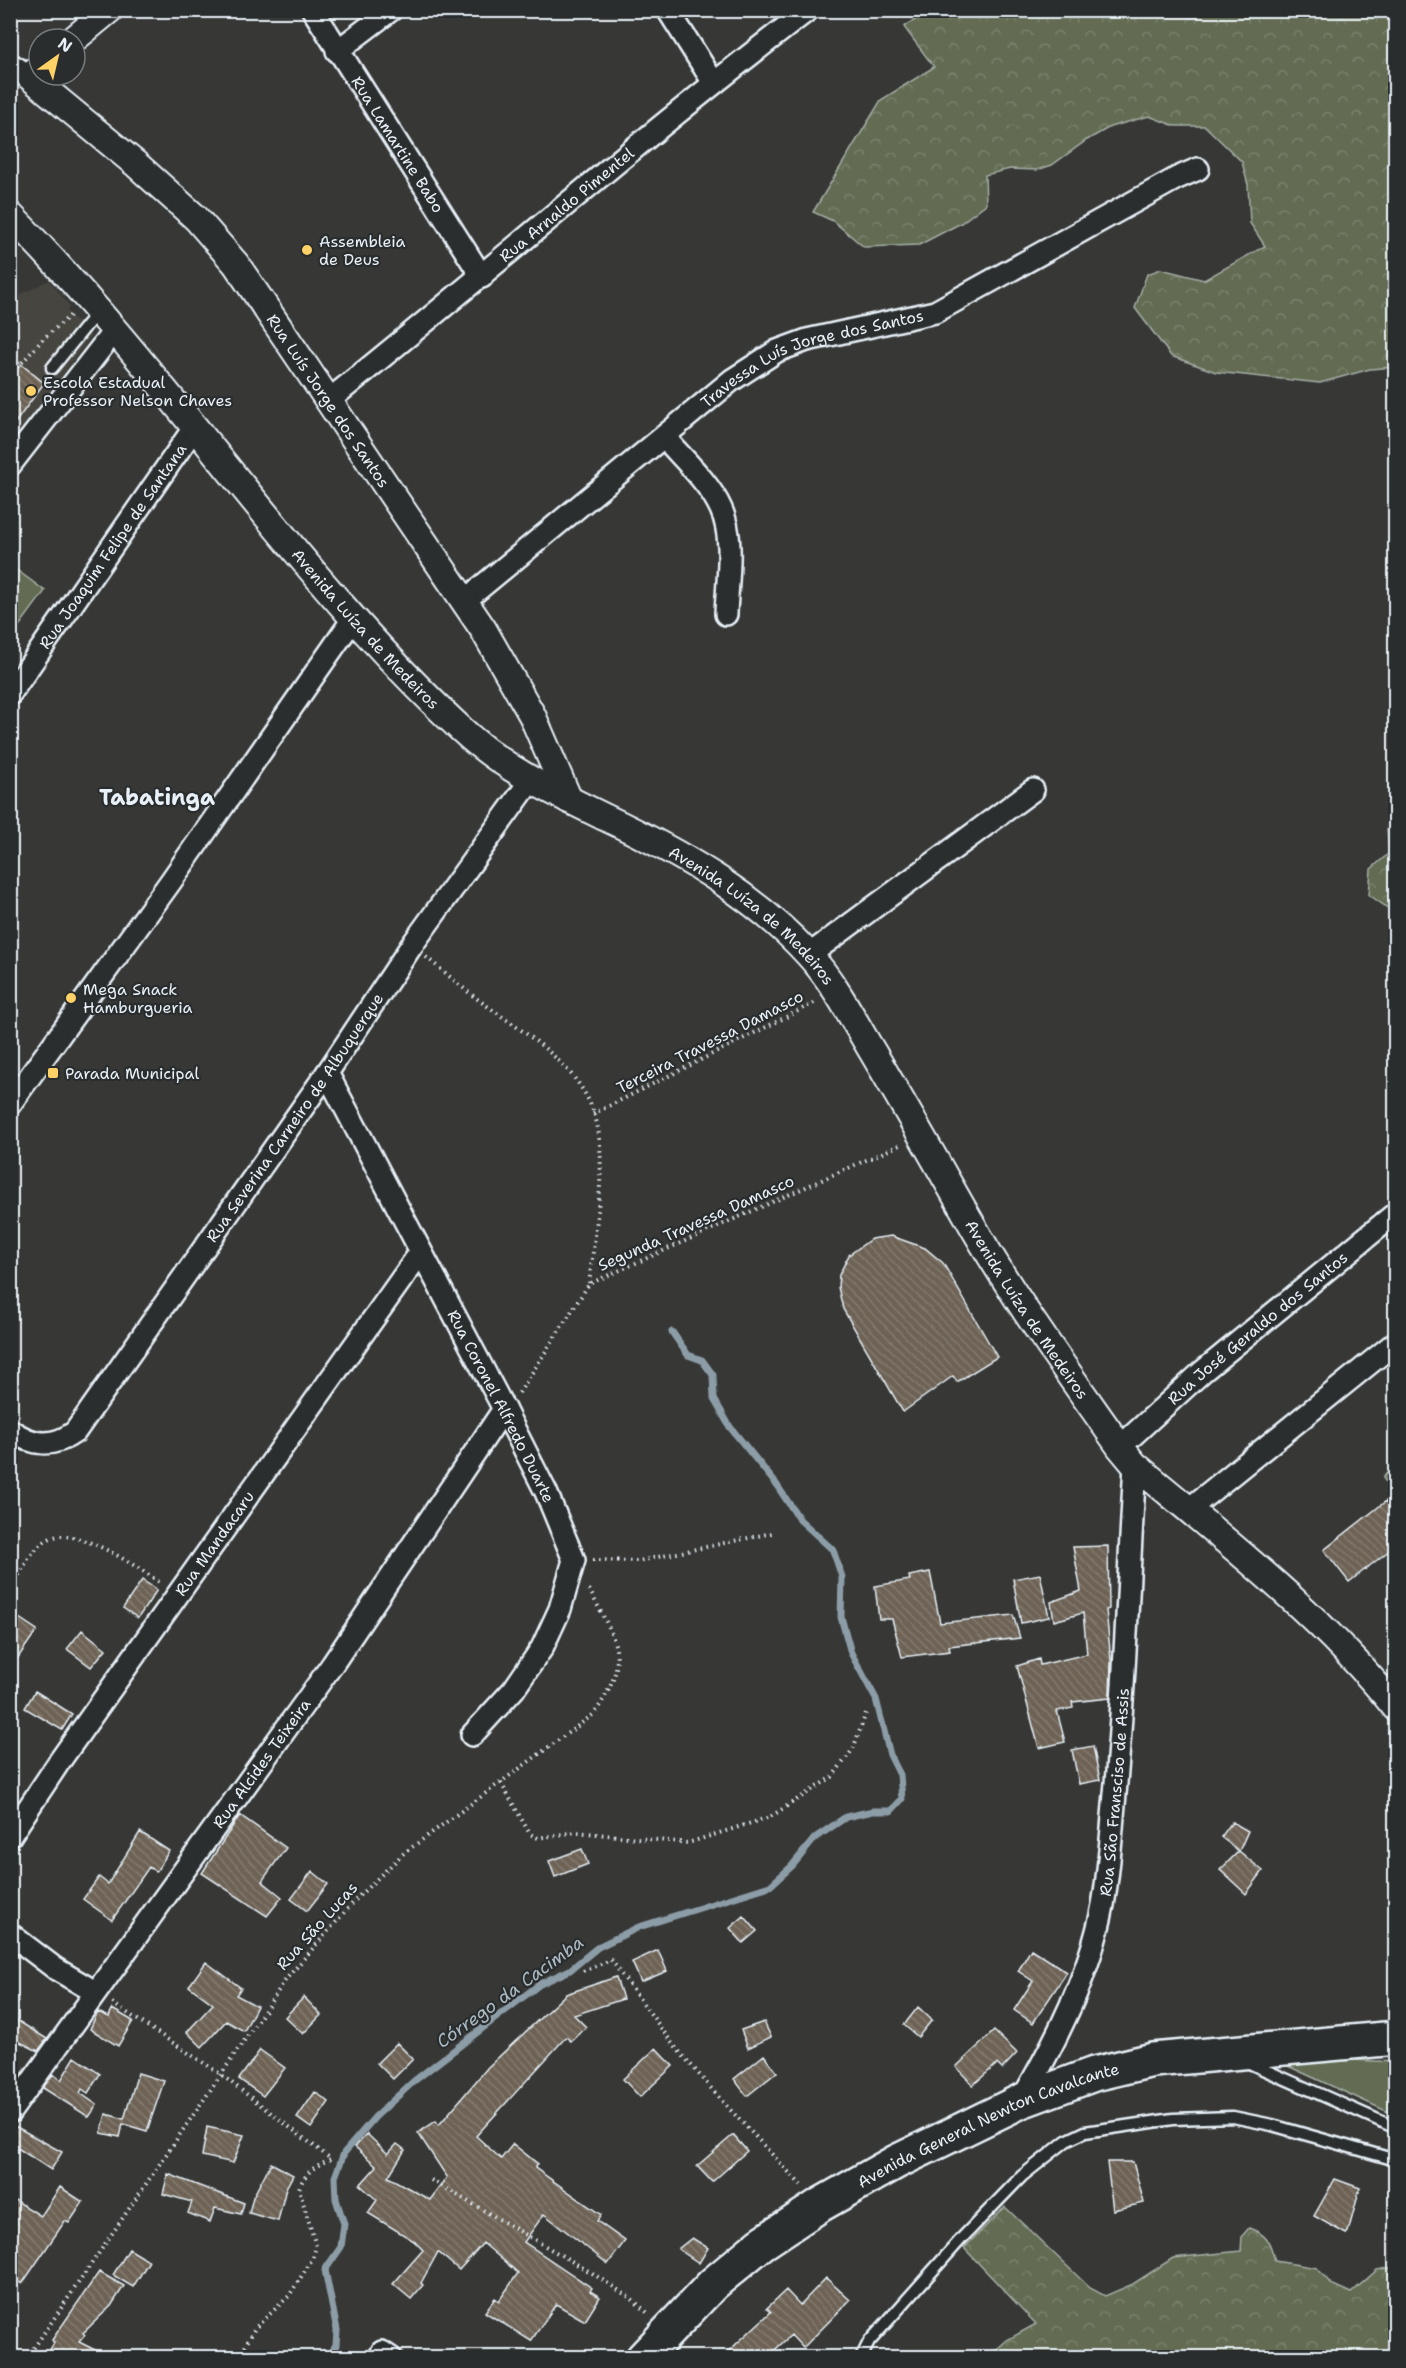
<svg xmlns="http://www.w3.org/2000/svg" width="1406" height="2368" font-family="'Shantell Sans',sans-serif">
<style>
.built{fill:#47453f}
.grass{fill:#636c53;stroke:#a6aea6;stroke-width:1.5}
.forest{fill:url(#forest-crowns);stroke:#a6aea6;stroke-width:1.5}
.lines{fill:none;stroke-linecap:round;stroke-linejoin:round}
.stream{stroke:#8c9da8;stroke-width:7}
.building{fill:url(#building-back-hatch);stroke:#e8f1f8;stroke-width:1.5}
.service-casing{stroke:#e8f1f8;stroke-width:15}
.minor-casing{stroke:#e8f1f8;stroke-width:26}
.tertiary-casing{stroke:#e8f1f8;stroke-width:30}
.primary-casing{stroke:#e8f1f8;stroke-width:38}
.path{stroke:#e8f1f8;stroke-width:4;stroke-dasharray:1.5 4.5;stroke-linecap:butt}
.service{stroke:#2a2d2e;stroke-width:10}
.minor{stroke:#2a2d2e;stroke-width:21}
.tertiary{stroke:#2a2d2e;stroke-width:26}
.primary{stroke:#2a2d2e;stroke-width:33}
.poi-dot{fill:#ffd166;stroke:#2a2d2e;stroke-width:2}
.labels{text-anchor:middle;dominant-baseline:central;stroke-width:4.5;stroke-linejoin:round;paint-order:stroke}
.street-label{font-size:16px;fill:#e8f1f8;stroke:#2a2d2e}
.poi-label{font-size:16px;fill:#e8f1f8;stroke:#2a2d2e;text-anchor:start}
.water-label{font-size:18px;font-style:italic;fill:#abb9c3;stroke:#2a2d2e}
.district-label{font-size:22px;font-weight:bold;fill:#e8f1f8;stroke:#2a2d2e}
</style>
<defs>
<pattern id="forest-crowns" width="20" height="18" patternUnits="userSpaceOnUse" patternTransform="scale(1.5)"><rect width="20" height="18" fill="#636c53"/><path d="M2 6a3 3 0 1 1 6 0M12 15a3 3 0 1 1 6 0" fill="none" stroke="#79816c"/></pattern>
<pattern id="building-back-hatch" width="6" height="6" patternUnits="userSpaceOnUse" patternTransform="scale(1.5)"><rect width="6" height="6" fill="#6d6254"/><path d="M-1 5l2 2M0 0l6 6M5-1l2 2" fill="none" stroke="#82796d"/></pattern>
</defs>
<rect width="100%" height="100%" fill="#373836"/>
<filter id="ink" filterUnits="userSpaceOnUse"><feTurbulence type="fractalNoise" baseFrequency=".0167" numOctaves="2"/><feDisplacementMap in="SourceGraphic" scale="12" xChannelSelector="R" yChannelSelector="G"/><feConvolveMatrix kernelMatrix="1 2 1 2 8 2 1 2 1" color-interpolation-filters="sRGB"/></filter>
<g filter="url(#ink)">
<path class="built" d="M 49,280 L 70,307 L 67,311 L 91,336 L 11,445 L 11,306 L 22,294 Z"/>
<path class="grass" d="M 10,565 L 45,591 L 11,637 L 10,637 Z
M 1266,2056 L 1395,2062 L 1395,2115 Z"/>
<path class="forest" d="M 929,11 L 1395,11 L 1395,367 L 1370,369 L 1320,383 L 1216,372 L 1171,356 L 1135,308 L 1147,274 L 1161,269 L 1204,280 L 1265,246 L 1250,223 L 1248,185 L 1242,162 L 1205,126 L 1175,126 L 1149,116 L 1110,127 L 1087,140 L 1052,165 L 1037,170 L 1010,169 L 985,175 L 986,204 L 961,223 L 919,245 L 864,247 L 833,221 L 813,212 L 881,100 L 934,67 L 904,27 Z
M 1395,819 L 1395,913 L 1369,895 L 1371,869 L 1389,853 L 1387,826 Z
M 1395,1462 L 1395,1495 L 1383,1478 Z
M 1005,2207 L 1090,2288 L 1105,2296 L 1133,2284 L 1173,2258 L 1241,2251 L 1242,2236 L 1249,2228 C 1268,2235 1270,2242 1275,2261 L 1317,2268 L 1331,2284 L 1351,2293 L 1377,2270 L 1395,2267 L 1395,2357 L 988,2357 L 1007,2340 L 1036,2324 L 964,2248 Z"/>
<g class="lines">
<path class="stream" d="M 327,2358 L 336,2345 L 337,2330 L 325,2270 L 341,2247 L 344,2224 L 336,2199 L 335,2177 L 344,2153 L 375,2117 L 414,2081 L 540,1984 L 570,1970 L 598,1947 L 639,1927 L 770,1886 L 792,1866 L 815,1838 L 846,1817 L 873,1811 L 891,1811 L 902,1799 L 900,1775 L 890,1755 L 876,1699 L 851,1653 L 841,1617 L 842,1577 L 833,1550 L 800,1520 L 776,1484 L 730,1427 L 714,1399 L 713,1375 L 702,1360 L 688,1355 L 672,1332"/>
</g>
<path class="building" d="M 10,355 L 44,383 L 10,430 Z
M 891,1236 L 925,1248 L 943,1263 L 997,1357 L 957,1382 L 953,1376 L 903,1412 L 843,1309 L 838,1287 L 839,1275 L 849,1255 L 871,1239 Z
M 1386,1501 L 1395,1513 L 1395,1546 L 1349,1582 L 1324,1550 Z
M 1108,1546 L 1109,1609 L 1106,1610 L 1111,1660 L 1110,1698 L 1072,1702 L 1073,1708 L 1057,1711 L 1065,1742 L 1039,1748 L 1017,1666 L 1039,1659 L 1040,1665 L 1087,1654 L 1083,1613 L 1054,1621 L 1051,1602 L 1081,1591 L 1073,1547 Z
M 930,1572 L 940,1623 L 1013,1615 L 1020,1638 L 949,1646 L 950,1651 L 902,1657 L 892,1619 L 879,1619 L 875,1586 L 910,1580 L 909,1576 Z
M 1040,1574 L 1049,1617 L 1021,1623 L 1013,1579 Z
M 142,1580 L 157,1590 L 138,1618 L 123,1608 Z
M 10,1612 L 37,1630 L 10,1669 Z
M 82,1630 L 106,1649 L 91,1667 L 67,1649 Z
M 35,1691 L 72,1714 L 62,1730 L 25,1708 Z
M 1093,1746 L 1100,1780 L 1079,1784 L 1072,1750 Z
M 240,1815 L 286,1848 L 262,1881 L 282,1897 L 267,1916 L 202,1873 Z
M 1232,1822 L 1248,1831 L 1239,1851 L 1221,1837 Z
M 140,1832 L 169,1851 L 156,1872 L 149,1867 L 112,1920 L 83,1899 L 99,1877 L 108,1884 Z
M 582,1849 L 588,1864 L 555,1877 L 549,1861 Z
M 1239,1851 L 1263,1871 L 1246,1894 L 1220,1870 Z
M 312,1871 L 328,1884 L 307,1911 L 291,1899 Z
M 744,1916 L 757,1931 L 743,1943 L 730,1928 Z
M 1031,1949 L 1067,1972 L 1033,2023 L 1014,2010 L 1033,1981 L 1018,1971 Z
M 658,1950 L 667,1971 L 641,1982 L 632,1962 Z
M 206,1962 L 241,1988 L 236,1995 L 257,2006 L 244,2031 L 226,2021 L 202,2047 L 187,2032 L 213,2004 L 189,1986 Z
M 616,1977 L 623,1999 L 574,2015 L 586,2027 L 571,2041 L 566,2037 L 476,2136 L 501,2159 L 513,2144 L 538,2164 L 535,2168 L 601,2215 L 597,2221 L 625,2241 L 608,2264 L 544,2214 L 524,2242 L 592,2288 L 590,2291 L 600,2297 L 585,2321 L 556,2304 L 531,2341 L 485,2312 L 495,2298 L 499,2301 L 518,2273 L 483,2243 L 459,2270 L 438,2252 L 421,2283 L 423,2285 L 411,2299 L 393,2284 L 423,2250 L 414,2241 L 368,2213 L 377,2200 L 360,2185 L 377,2166 L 355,2147 L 367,2134 L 388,2154 L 397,2144 L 405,2150 L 388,2177 L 430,2200 L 447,2177 L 418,2133 L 436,2121 L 439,2125 L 488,2067 L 566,1994 Z
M 304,1997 L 321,2015 L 303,2034 L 285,2017 Z
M 918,2007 L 932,2020 L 918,2037 L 904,2025 Z
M 112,2009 L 133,2021 L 118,2046 L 90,2029 L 98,2012 L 109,2017 Z
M 10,2016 L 47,2039 L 38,2051 L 10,2037 Z
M 764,2022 L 771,2037 L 748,2048 L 741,2030 Z
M 994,2031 L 1017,2053 L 1002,2069 L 997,2064 L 973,2085 L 956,2067 Z
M 397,2043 L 413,2059 L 393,2079 L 377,2063 Z
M 656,2048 L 673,2066 L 640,2097 L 623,2079 Z
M 260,2050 L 285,2068 L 263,2096 L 239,2079 Z
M 764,2055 L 777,2072 L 747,2096 L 734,2079 Z
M 75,2057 L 100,2074 L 88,2093 L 82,2089 L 80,2093 L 97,2105 L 89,2117 L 43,2088 L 53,2074 L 61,2080 Z
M 138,2073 L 164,2081 L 147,2131 L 123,2124 L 120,2137 L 101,2133 L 106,2114 L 124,2119 Z
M 315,2092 L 329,2102 L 311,2128 L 297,2118 Z
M 11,2124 L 62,2152 L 51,2170 L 10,2143 Z
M 207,2127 L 244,2135 L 233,2163 L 202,2156 Z
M 733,2135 L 747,2151 L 712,2182 L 697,2166 Z
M 1107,2162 L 1133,2162 L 1144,2203 L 1113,2210 Z
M 271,2163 L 293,2175 L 286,2188 L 278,2221 L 249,2213 L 253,2197 Z
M 168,2174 L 244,2203 L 241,2214 L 215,2208 L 210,2222 L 188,2213 L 192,2202 L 163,2194 Z
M 1335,2179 L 1360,2188 L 1348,2232 L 1346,2234 L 1314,2216 Z
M 60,2187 L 83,2202 L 69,2223 L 65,2221 L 22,2284 L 10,2276 L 10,2197 L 41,2216 Z
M 692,2238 L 708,2248 L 699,2263 L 678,2249 Z
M 129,2249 L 149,2261 L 133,2287 L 113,2275 Z
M 99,2272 L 124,2286 L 111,2306 L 83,2333 L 85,2335 L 79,2342 L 111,2358 L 45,2358 L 54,2343 L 52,2340 Z
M 826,2278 L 850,2300 L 803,2348 L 791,2335 L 766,2358 L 721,2358 L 771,2312 L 767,2308 L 786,2290 L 800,2305 Z"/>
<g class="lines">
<defs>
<path id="service" d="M 52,368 L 98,311
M 1247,2062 L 1396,2128
M 861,2358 L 869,2342 L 962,2238 L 1022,2176 L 1066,2141 L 1085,2132 L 1173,2119 L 1233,2117 L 1272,2125 L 1396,2160"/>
<g id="minor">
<path id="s1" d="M 313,10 L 482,277"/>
<path d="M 668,10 L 714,83"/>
<path d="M 337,51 L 391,10"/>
<path d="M 10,64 L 29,76"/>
<path id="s2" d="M 328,401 C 489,272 644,135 808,10"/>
<path d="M 664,437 C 683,459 709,482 721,509 C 735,539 727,581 726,614"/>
<path d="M 10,465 L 115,330"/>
<path id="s3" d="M 463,602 L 732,380 L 777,351 L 807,340 L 935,312 L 1177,178 L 1198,169"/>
<path id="s4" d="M 10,694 L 194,428"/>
<path d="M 809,955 L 1033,790"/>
<path id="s5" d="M 327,1073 L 504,1409 L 546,1492 L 574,1560 L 560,1609 L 542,1648 L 514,1689 L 472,1735"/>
<path d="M 10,1104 L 171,881 L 353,619"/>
<path id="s6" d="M 10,1430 C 33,1446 53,1448 75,1432 L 327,1073 L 412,945 L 531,780"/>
<path id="s7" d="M 1120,1447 L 1202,1372 L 1396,1213"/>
<path d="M 1188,1510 L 1396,1342"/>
<path id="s8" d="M 10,1836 L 59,1762 L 420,1253"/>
<path d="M 10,1934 L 56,1969 L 95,1992"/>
<path id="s9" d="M 1021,2101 C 1056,2041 1090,1974 1103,1905 C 1109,1872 1111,1838 1114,1805 C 1125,1692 1128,1579 1135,1465"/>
<path id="s10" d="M 10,2112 L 332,1665 L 504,1409"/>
<path d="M 382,2352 L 391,2358"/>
</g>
<g id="tertiary">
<path d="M 74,39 L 109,10"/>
<path id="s11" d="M 39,68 L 29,76 L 137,165 L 196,218 L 236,264 L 483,629 L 532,715 L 569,800"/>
<path id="s12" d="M 10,215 C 171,378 294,574 462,730 C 508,773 565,798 621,825 C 689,858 757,898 808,954 C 833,981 850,1014 869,1046 C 902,1101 934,1158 966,1214 C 1011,1295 1067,1371 1120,1447 L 1135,1465 C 1226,1541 1321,1615 1396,1708"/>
</g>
<g id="primary">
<path id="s13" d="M 643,2358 L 713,2284 L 761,2244 L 820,2205 L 896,2162 L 1021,2101 L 1094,2074 L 1153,2060 L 1396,2038"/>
</g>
</defs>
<use href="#service" class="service-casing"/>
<use href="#minor" class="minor-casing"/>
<use href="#tertiary" class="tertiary-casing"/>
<use href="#primary" class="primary-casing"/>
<path class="path" d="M 10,376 L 43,339 L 72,314
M 426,957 C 442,970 457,983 472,995 C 517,1029 584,1064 597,1124 C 607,1168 594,1238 589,1284
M 593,1114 L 818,1001
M 519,1393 L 589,1284 L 902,1144
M 593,1560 L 639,1561 L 772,1533
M 10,1591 C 21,1573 30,1549 49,1539 C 75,1524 141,1569 162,1584
M 501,1783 L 530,1834 L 538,1838 L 576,1832 L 688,1843 L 770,1817 L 832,1777 L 853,1749 L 866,1713
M 583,1971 L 611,1960 L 672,2043 L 723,2102 L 801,2185
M 112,2003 L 219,2073 L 331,2159 C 316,2165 304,2173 299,2189 L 316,2246 L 313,2258 L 289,2296 L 255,2328 L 239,2358
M 431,2180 L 592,2273 L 632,2299 L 649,2314
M 27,2358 L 287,1978 L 359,1896 L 404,1853 L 594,1714 C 633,1658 616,1642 588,1587"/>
<use href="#service" class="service"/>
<use href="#minor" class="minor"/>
<use href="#tertiary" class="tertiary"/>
<use href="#primary" class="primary"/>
</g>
</g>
<g class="poi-dot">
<circle cx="307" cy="250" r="6"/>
<circle cx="31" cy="391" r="6"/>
<circle cx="71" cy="998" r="6"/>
<rect x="47" y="1067" width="12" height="12" rx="3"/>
</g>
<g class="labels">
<g class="street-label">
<text stroke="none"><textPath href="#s1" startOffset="159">Rua Lamartine Babo</textPath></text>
<text stroke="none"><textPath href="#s2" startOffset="309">Rua Arnaldo Pimentel</textPath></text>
<text stroke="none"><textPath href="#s3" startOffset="432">Travessa Luís Jorge dos Santos</textPath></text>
<text stroke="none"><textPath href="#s11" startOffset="458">Rua Luís Jorge dos Santos</textPath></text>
<text stroke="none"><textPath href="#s4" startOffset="180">Rua Joaquim Felipe de Santana</textPath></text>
<text stroke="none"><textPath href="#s12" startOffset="546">Avenida Luíza de Medeiros</textPath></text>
<text stroke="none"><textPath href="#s12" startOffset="1032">Avenida Luíza de Medeiros</textPath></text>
<text transform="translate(710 1042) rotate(-27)">Terceira Travessa Damasco</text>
<text stroke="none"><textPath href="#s6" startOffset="454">Rua Severina Carneiro de Albuquerque</textPath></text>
<text transform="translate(696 1223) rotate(-24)">Segunda Travessa Damasco</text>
<text stroke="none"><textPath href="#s12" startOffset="1518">Avenida Luíza de Medeiros</textPath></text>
<text stroke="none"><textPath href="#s7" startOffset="182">Rua José Geraldo dos Santos</textPath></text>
<text stroke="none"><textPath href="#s5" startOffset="376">Rua Coronel Alfredo Duarte</textPath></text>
<text stroke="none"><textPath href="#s8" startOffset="357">Rua Mandacaru</textPath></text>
<text stroke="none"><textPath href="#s10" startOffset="430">Rua Alcides Teixeira</textPath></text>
<text stroke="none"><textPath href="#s9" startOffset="327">Rua São Fransciso de Assis</textPath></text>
<text transform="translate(317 1926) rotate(-48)">Rua São Lucas</text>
<text stroke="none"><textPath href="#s13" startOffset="422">Avenida General Newton Cavalcante</textPath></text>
</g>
<g class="poi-label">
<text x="319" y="241">Assembleia<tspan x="319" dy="18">de Deus</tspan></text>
<text x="43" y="382">Escola Estadual<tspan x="43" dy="18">Professor Nelson Chaves</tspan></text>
<text x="83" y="989">Mega Snack<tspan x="83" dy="18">Hamburgueria</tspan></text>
<text x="65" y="1073">Parada Municipal</text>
</g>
<g class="water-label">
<text transform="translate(510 1992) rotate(-36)">Córrego da Cacimba</text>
</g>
<g class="district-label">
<text x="157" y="797">Tabatinga</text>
</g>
</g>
<rect width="1406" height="2368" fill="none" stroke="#2a2d2e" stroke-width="36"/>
<rect x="18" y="18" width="1370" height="2332" fill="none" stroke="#e8f1f8" stroke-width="2" filter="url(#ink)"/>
<g transform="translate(57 57) rotate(34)"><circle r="28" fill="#2a2d2e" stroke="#767b7f" stroke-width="1.5"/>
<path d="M0-4.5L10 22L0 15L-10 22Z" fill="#ffd166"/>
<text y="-9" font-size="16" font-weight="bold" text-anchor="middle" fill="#e8f1f8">N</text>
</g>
</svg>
